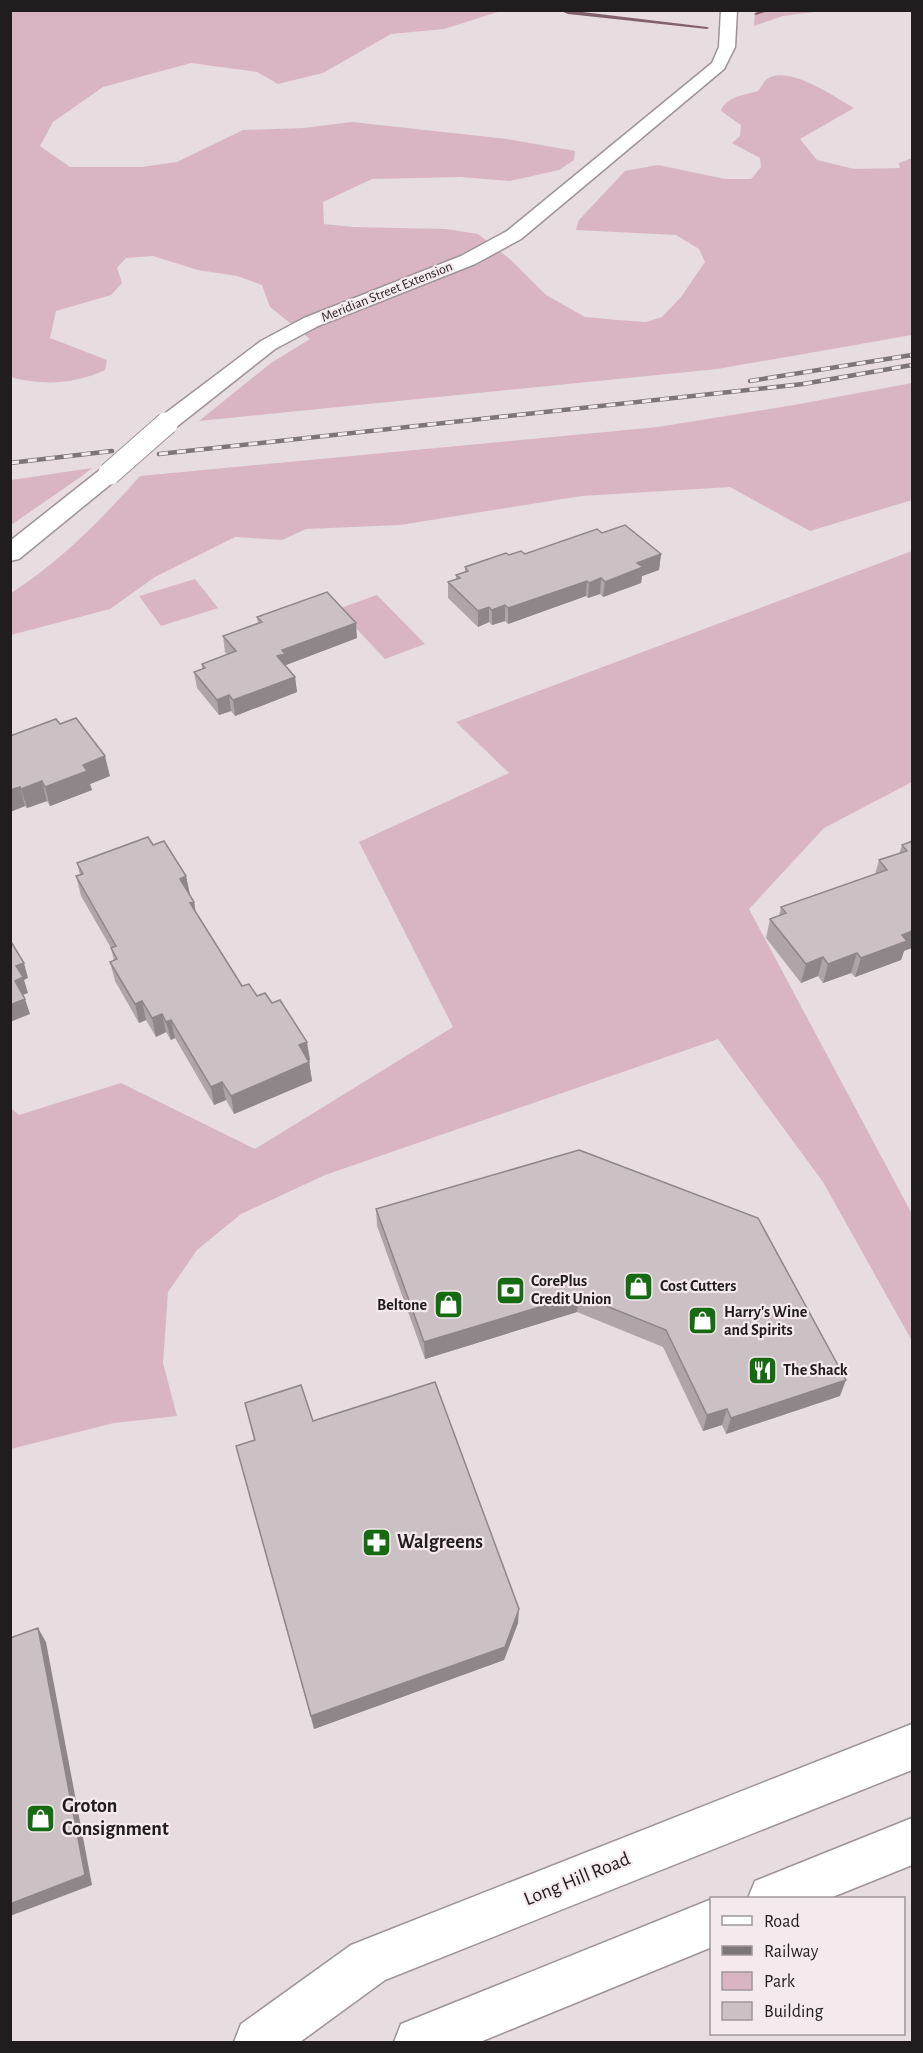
<svg xmlns="http://www.w3.org/2000/svg" width="923" height="2053" font-family="'Alegreya Sans',sans-serif">
<style>
.green{fill:#d9b5c3}
.lines{fill:none;stroke-linecap:round;stroke-linejoin:round}
.stream{fill:#80616d;fill-rule:evenodd}
.secondary-casing{stroke:#9e9397;stroke-width:3}
.primary-casing{stroke:#9e9397;stroke-width:3}
.secondary{fill:#fff;fill-rule:evenodd}
.primary{fill:#fff;fill-rule:evenodd}
.rail-casing{stroke:#7d7679;stroke-width:4.5}
.rail{stroke:#f4e9ed;stroke-width:3;stroke-dasharray:9;stroke-linecap:butt}
.secondary-bridge-casing{stroke:#9e9397;stroke-width:24;stroke-linecap:butt}
.secondary-bridge{stroke:#fff;stroke-width:22}
.wall{fill:#afa5a9}
.shaded-wall{fill:#8e8689}
.building{fill:#cbc0c4;stroke:#8e8689;stroke-width:1.5}
.labels{text-anchor:middle;dominant-baseline:central;stroke-width:4.5;stroke-linejoin:round;paint-order:stroke}
.far-street-label{font-size:14px;fill:#211d1f;stroke:#f4e9ed}
.poi-label{font-size:16px;font-weight:bold;fill:#211d1f;stroke:#f4e9ed;text-anchor:start}
.near-poi-label{font-size:20px;font-weight:bold;fill:#211d1f;stroke:#f4e9ed;text-anchor:start}
.near-street-label{font-size:20px;fill:#211d1f;stroke:#f4e9ed}
</style>
<rect width="100%" height="100%" fill="#e7dce0"/>
<path class="green" d="M 10,11 L 501,11 L 444,29 L 391,34 L 323,73 L 278,84 L 257,72 L 191,63 L 103,87 L 53,122 L 40,146 L 70,167 L 142,167 L 177,162 L 243,130 L 303,128 L 352,122 L 507,139 L 575,151 L 574,160 L 559,170 L 510,181 L 460,177 L 372,179 L 323,202 L 324,224 L 353,227 L 446,229 L 478,234 L 511,260 L 546,295 L 585,317 L 618,320 L 646,322 L 662,317 L 681,297 L 705,262 L 699,249 L 676,235 L 576,230 L 579,220 L 625,171 L 658,165 L 725,179 L 751,179 L 761,167 L 760,158 L 732,143 L 740,136 L 741,125 L 721,111 C 726,96 745,95 758,91 C 761,88 763,82 767,79 C 788,64 835,97 854,108 L 800,139 L 817,160 L 854,169 L 900,168 L 899,163 L 912,158 L 912,335 L 717,369 L 199,421 L 271,363 L 310,339 L 270,307 L 262,285 L 237,276 L 198,270 L 153,256 L 126,258 L 117,268 L 122,283 L 111,295 L 56,311 L 50,338 L 107,360 L 105,370 C 75,384 43,386 11,377 Z
M 755,11 L 755,10 L 821,11 L 783,16 L 754,26 Z
M 912,383 L 912,500 L 810,531 L 730,487 L 581,496 L 400,525 L 306,529 L 282,540 L 235,537 L 155,577 L 110,609 L 11,635 L 11,593 C 61,561 101,520 140,476 L 658,427 L 794,405 Z
M 92,468 L 82,476 L 11,525 L 11,480 Z
M 912,551 L 912,782 L 824,828 L 749,909 L 912,1214 L 912,1341 L 823,1182 L 718,1039 L 325,1175 L 241,1214 L 197,1250 L 168,1292 L 163,1363 L 177,1416 L 114,1423 L 11,1449 L 11,1108 L 19,1115 L 121,1083 L 255,1149 L 453,1027 L 359,842 L 509,773 L 456,722 Z
M 195,579 L 218,608 L 161,626 L 139,596 Z
M 377,595 L 425,644 L 385,659 L 338,609 Z"/>
<g class="lines">
<path class="stream" d="M 566,10 L 707,27 L 709,28 L 707,29 L 568,14 L 559,10 Z
M 762,10 L 771,10 L 756,15 L 754,14 Z"/>
<defs>
<path id="secondary" d="M 721,10 L 737,10 L 735,47 L 724,69 L 521,239 L 475,264 L 318,326 L 275,349 L 175,428 L 167,430 L 159,428 L 156,423 L 159,418 L 261,341 L 304,318 L 461,256 L 507,231 L 712,63 L 719,47 Z
M 109,467 L 117,469 L 121,474 L 117,479 L 19,559 L 10,561 L 10,541 L 101,469 Z"/>
<path id="primary" d="M 912,1724 L 912,1770 L 385,1980 L 300,2042 L 234,2042 L 241,2024 L 351,1945 Z
M 912,1818 L 912,1865 L 830,1898 L 748,1898 L 755,1881 Z
M 712,1899 L 712,1947 L 480,2042 L 394,2042 L 401,2024 Z"/>
</defs>
<use href="#secondary" class="secondary-casing"/>
<use href="#primary" class="primary-casing"/>
<use href="#secondary" class="secondary"/>
<use href="#primary" class="primary"/>
<defs>
<path id="rail" d="M 750,381 L 912,355
M 159,454 L 803,384 L 912,365
M 10,463 L 112,451"/>
</defs>
<use href="#rail" class="rail-casing"/>
<use href="#rail" class="rail"/>
<defs>
<path id="secondary-bridge" d="M 109,474 L 167,423"/>
</defs>
<use href="#secondary-bridge" class="secondary-bridge-casing"/>
<use href="#secondary-bridge" class="secondary-bridge"/>
</g>
<path class="wall" d="M 602,533 L 661,554 L 659,570 L 642,576 L 641,583 L 603,597 L 600,594 L 588,598 L 586,596 L 508,624 L 505,621 L 492,625 L 489,622 L 478,627 L 448,598 L 448,582 L 456,579 L 456,575 L 465,572 L 465,567 L 525,554 Z
M 257,617 L 357,638 L 286,665 L 286,666 L 295,677 L 297,692 L 235,716 L 231,711 L 219,715 L 197,688 L 194,672 L 202,669 L 202,664 L 227,654 L 225,652 L 223,636 L 258,624 Z
M 60,724 L 110,776 L 90,784 L 92,790 L 50,806 L 47,801 L 27,808 L 25,806 L 10,812 L 10,736 Z
M 912,841 L 904,951 L 901,960 L 855,977 L 851,973 L 823,983 L 818,976 L 801,983 L 766,938 L 770,919 L 779,916 L 781,907 L 875,874 L 879,860 L 899,854 L 902,845 Z
M 153,845 L 186,876 L 190,895 L 194,902 L 196,914 L 242,986 L 257,996 L 310,1060 L 309,1061 L 312,1081 L 234,1114 L 226,1100 L 214,1105 L 175,1038 L 171,1040 L 166,1032 L 156,1037 L 146,1020 L 139,1023 L 115,981 L 110,962 L 114,961 L 111,948 L 81,896 L 76,876 L 80,875 L 77,863 Z
M 376,1209 L 840,1396 L 726,1434 L 722,1425 L 703,1431 L 663,1347 L 577,1312 L 425,1359 L 377,1226 Z
M 245,1403 L 313,1421 L 518,1623 L 504,1660 L 314,1729 L 236,1446 L 254,1440 Z"/>
<path class="shaded-wall" d="M 661,554 L 659,570 L 642,576 L 641,583 L 603,597 L 605,582 L 637,563 Z
M 601,578 L 600,594 L 588,598 L 589,583 Z
M 587,581 L 586,596 L 508,624 L 508,608 Z
M 505,605 L 505,621 L 492,625 L 492,610 Z
M 489,607 L 489,622 L 478,627 L 478,611 Z
M 356,623 L 357,638 L 286,665 L 286,669 L 277,656 L 282,650 Z
M 295,677 L 297,692 L 235,716 L 233,700 Z
M 229,695 L 231,711 L 219,715 L 217,700 Z
M 105,756 L 110,776 L 90,784 L 92,790 L 50,806 L 45,787 L 83,765 Z
M 42,781 L 47,801 L 27,808 L 21,789 Z
M 20,787 L 25,806 L 10,812 L 10,790 Z
M 186,876 L 190,895 L 180,879 Z
M 194,902 L 197,921 L 190,903 Z
M 912,931 L 912,948 L 904,951 L 901,960 L 855,977 L 861,958 L 902,935 Z
M 857,953 L 851,973 L 823,983 L 828,964 Z
M 823,957 L 818,976 L 801,983 L 806,964 Z
M 24,963 L 28,978 L 24,980 L 28,993 L 20,996 L 15,981 L 16,966 Z
M 25,999 L 30,1014 L 10,1022 L 10,1005 Z
M 142,1001 L 146,1020 L 139,1023 L 135,1004 Z
M 162,1014 L 166,1032 L 156,1037 L 152,1018 Z
M 171,1020 L 175,1038 L 171,1040 L 166,1022 Z
M 307,1042 L 310,1060 L 301,1064 L 299,1045 Z
M 309,1062 L 312,1081 L 234,1114 L 231,1096 Z
M 222,1082 L 226,1100 L 214,1105 L 211,1087 Z
M 579,1295 L 577,1312 L 425,1359 L 424,1342 Z
M 846,1380 L 840,1396 L 726,1434 L 731,1418 Z
M 727,1409 L 722,1425 L 703,1431 L 707,1415 Z
M 519,1609 L 518,1623 L 504,1660 L 314,1729 L 311,1716 Z
M 38,1628 L 46,1642 L 92,1885 L 10,1916 L 10,1904 Z"/>
<path class="building" d="M 625,525 L 661,554 L 637,563 L 643,567 L 605,582 L 601,578 L 589,583 L 587,581 L 508,608 L 505,605 L 492,610 L 489,607 L 478,611 L 448,582 L 460,578 L 456,575 L 468,571 L 465,567 L 506,553 L 509,555 L 521,551 L 525,554 L 597,529 L 602,533 Z
M 327,592 L 356,623 L 282,650 L 285,654 L 277,656 L 295,677 L 233,700 L 229,695 L 217,700 L 194,672 L 205,668 L 202,664 L 236,651 L 223,636 L 262,622 L 257,617 Z
M 76,718 L 105,756 L 83,765 L 87,771 L 45,787 L 42,781 L 21,789 L 20,787 L 10,790 L 10,736 L 56,719 L 60,724 Z
M 148,837 L 153,845 L 164,841 L 186,876 L 180,879 L 194,902 L 190,903 L 242,986 L 249,984 L 257,996 L 265,993 L 272,1003 L 280,1000 L 307,1042 L 299,1045 L 309,1062 L 231,1096 L 222,1082 L 211,1087 L 171,1020 L 166,1022 L 162,1014 L 152,1018 L 142,1001 L 135,1004 L 110,962 L 117,959 L 111,948 L 116,946 L 76,876 L 83,874 L 77,863 Z
M 912,841 L 912,931 L 902,935 L 907,941 L 861,958 L 857,953 L 828,964 L 823,957 L 806,964 L 770,919 L 786,913 L 781,907 L 887,870 L 879,860 L 907,851 L 902,845 Z
M 10,940 L 24,963 L 16,966 L 23,977 L 15,981 L 25,999 L 10,1005 Z
M 579,1150 L 758,1218 L 846,1380 L 731,1418 L 727,1409 L 707,1415 L 666,1330 L 579,1295 L 424,1342 L 376,1209 Z
M 435,1382 L 519,1609 L 505,1647 L 311,1716 L 236,1446 L 255,1440 L 245,1403 L 301,1385 L 313,1421 Z
M 38,1628 L 85,1875 L 10,1904 L 10,1638 Z"/>
<defs>
<symbol id="shop-square" viewBox="-11 -11 22 22"><rect x="-9" y="-9" width="18" height="18" rx="4" fill="#166a11" stroke="#f4e9ed"/><path d="M-5-2.5h2.3a2.7 3.5 0 0 1 5.4 0H5L5.5 6h-11ZM-1.5-2.5h3a1.5 2.3 0 0 0-3 0Z" fill="#fff"/></symbol>
<symbol id="bank-square" viewBox="-11 -11 22 22"><rect x="-9" y="-9" width="18" height="18" rx="4" fill="#166a11" stroke="#f4e9ed"/><path d="M-6-4H6V4H-6ZM0-2.3a2.3 2.3 0 1 0 0 4.6a2.3 2.3 0 1 0 0-4.6Z" fill="#fff"/></symbol>
<symbol id="restaurant-square" viewBox="-11 -11 22 22"><rect x="-9" y="-9" width="18" height="18" rx="4" fill="#166a11" stroke="#f4e9ed"/><path d="M-5-6h1v4h1v-4h1v4h1v-4h1v5L-1.5 .5V6h-2V.5L-5-1ZM5-6V6H3V1.5H1.5Q1.5-4 5-6Z" fill="#fff"/></symbol>
<symbol id="pharmacy-square" viewBox="-11 -11 22 22"><rect x="-9" y="-9" width="18" height="18" rx="4" fill="#166a11" stroke="#f4e9ed"/><path d="M-2-6h4v4h4v4h-4v4h-4v-4h-4v-4h4Z" fill="#fff"/></symbol>
</defs>
<g fill-rule="evenodd">
<use href="#shop-square" x="622" y="1270" width="33" height="33"/>
<use href="#bank-square" x="494" y="1274" width="33" height="33"/>
<use href="#shop-square" x="432" y="1288" width="33" height="33"/>
<use href="#shop-square" x="686" y="1304" width="33" height="33"/>
<use href="#restaurant-square" x="746" y="1354" width="33" height="33"/>
<use href="#pharmacy-square" x="360" y="1526" width="33" height="33"/>
<use href="#shop-square" x="24" y="1802" width="33" height="33"/>
</g>
<g class="labels">
<g class="far-street-label">
<text transform="translate(387 292) rotate(-22)">Meridian Street Extension</text>
</g>
<g class="poi-label">
<text x="531" y="1281">CorePlus<tspan x="531" dy="18">Credit Union</tspan></text>
<text x="660" y="1286">Cost Cutters</text>
<text x="427" y="1305" text-anchor="end">Beltone</text>
<text x="724" y="1312">Harry's Wine<tspan x="724" dy="18">and Spirits</tspan></text>
<text x="783" y="1370">The Shack</text>
</g>
<g class="near-poi-label">
<text x="397" y="1542">Walgreens</text>
<text x="62" y="1806">Groton<tspan x="62" dy="23">Consignment</tspan></text>
</g>
<g class="near-street-label">
<text transform="translate(577 1879) rotate(-22)">Long Hill Road</text>
</g>
</g>
<rect width="923" height="2053" fill="none" stroke="#211d1f" stroke-width="24"/>
<rect x="710" y="1897" width="195" height="138" fill="#f4e9ed" stroke="#a0979b" stroke-width="1.5"/>
<rect x="722" y="1916" width="30" height="9" fill="#ffffff" stroke="#a0979b" stroke-width="1.5"/>
<text x="764" y="1927" font-size="18" fill="#211d1f">Road</text>
<rect x="722" y="1946" width="30" height="9" fill="#7d7679" stroke="#a0979b" stroke-width="1.5"/>
<text x="764" y="1957" font-size="18" fill="#211d1f">Railway</text>
<rect x="722" y="1972" width="30" height="18" fill="#d9b5c3" stroke="#a0979b" stroke-width="1.5"/>
<text x="764" y="1987" font-size="18" fill="#211d1f">Park</text>
<rect x="722" y="2002" width="30" height="18" fill="#cbc0c4" stroke="#a0979b" stroke-width="1.5"/>
<text x="764" y="2017" font-size="18" fill="#211d1f">Building</text>
</svg>
